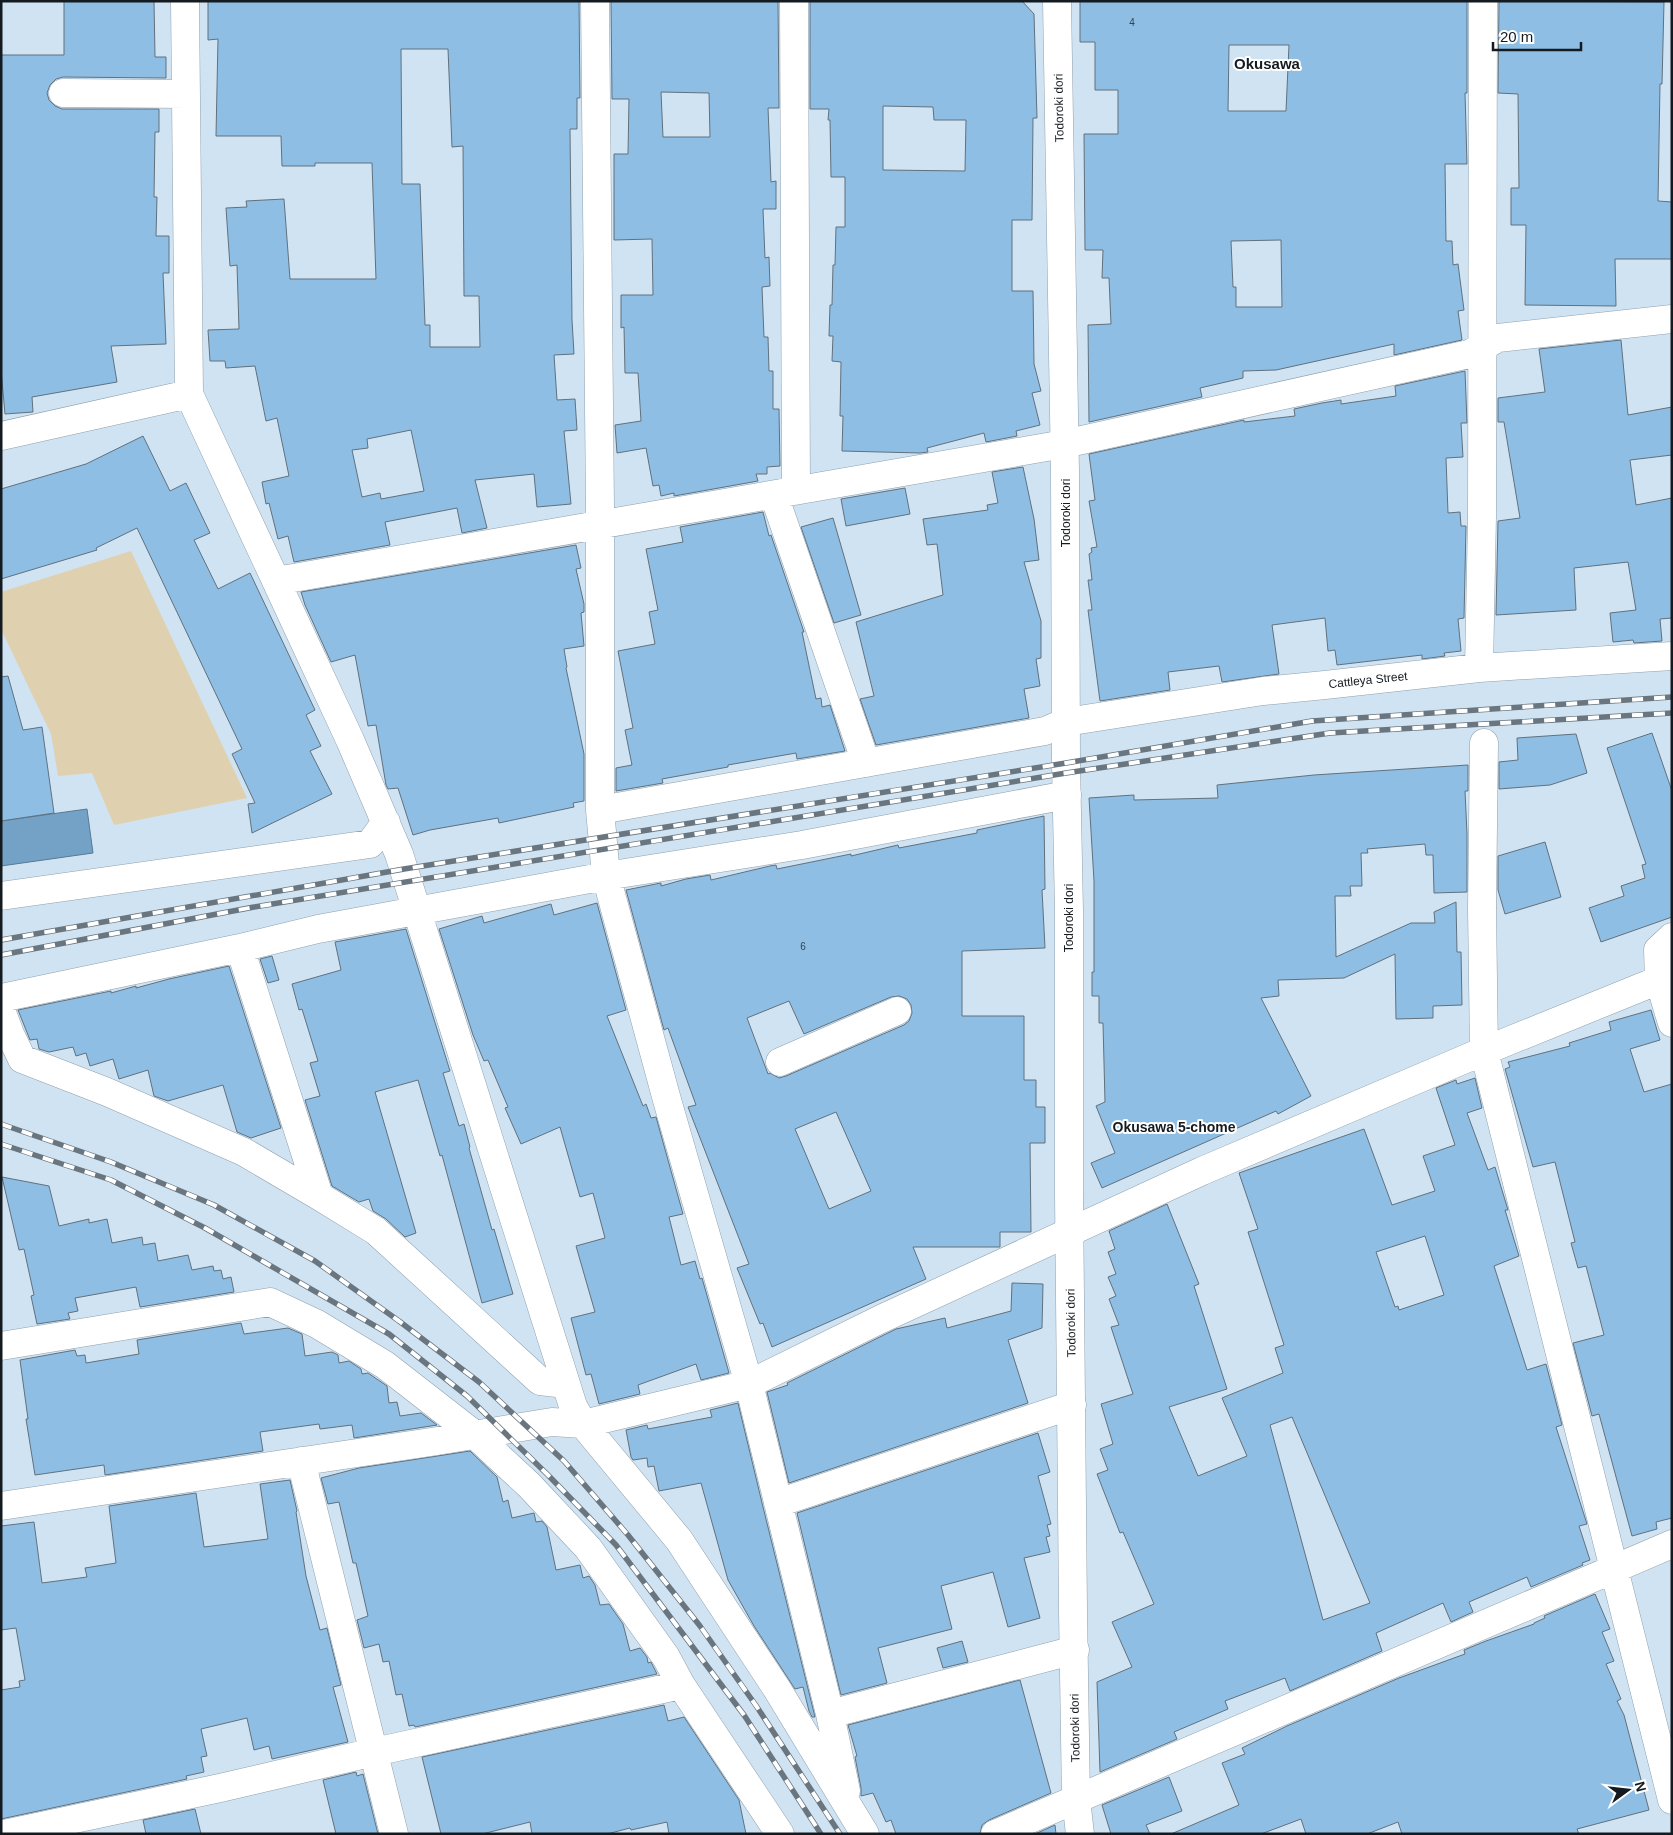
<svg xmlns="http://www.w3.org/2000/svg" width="1673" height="1835" font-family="Arial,sans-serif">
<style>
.green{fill:#dfd1af}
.water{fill:#74a2c6;stroke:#577a94}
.building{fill:#8fbee4;stroke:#60717e;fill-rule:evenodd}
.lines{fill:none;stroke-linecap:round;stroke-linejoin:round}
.minor-casing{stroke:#8fa0ae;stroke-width:29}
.tertiary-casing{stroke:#8fa0ae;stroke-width:29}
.minor{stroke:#fff;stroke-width:28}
.tertiary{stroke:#fff;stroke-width:28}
.rail-casing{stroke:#69757f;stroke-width:5.5}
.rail{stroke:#fff;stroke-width:4;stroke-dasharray:11;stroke-linecap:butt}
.labels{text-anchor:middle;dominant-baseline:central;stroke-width:4;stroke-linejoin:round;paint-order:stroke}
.number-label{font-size:10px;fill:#334451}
.street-label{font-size:12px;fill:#141b20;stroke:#fff}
.neighbourhood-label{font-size:14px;font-weight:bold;fill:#141b20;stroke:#fff}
.quarter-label{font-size:15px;font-weight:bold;fill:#141b20;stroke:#fff}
</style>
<rect width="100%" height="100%" fill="#d0e3f2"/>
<path class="green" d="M 131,551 L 247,798 L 114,825 L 92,773 L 58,776 L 51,734 L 1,629 L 1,592 Z"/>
<path class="water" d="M 87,809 L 93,853 L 1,866 L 1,821 Z"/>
<path class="building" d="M 64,1 L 154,1 L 155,57 L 166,57 L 166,78 L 63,77 L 56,79 L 50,85 L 47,93 L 49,100 L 55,106 L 62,109 L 159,109 L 159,132 L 155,132 L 154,197 L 157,197 L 156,236 L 169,236 L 169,273 L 163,273 L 166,344 L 111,346 L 117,382 L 32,397 L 33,412 L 5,414 L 1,370 L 1,55 L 64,55 Z
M 208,1 L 579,1 L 580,98 L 577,98 L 577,129 L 570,129 L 572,320 L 574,354 L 554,355 L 557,400 L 575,399 L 577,430 L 564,431 L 571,504 L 537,507 L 534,474 L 475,480 L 487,528 L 462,533 L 457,508 L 385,522 L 390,545 L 294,562 L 288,536 L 278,539 L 269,503 L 266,504 L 262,482 L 289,476 L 277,418 L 266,421 L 255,366 L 226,368 L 225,361 L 210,361 L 208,330 L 239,329 L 237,265 L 230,266 L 226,208 L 247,207 L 246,201 L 284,199 L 290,279 L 376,279 L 372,163 L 315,163 L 315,166 L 282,166 L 281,136 L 216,136 L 218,39 L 208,40 ZM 401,49 L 448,49 L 452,147 L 463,146 L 464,296 L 479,296 L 480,347 L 430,347 L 430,325 L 425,325 L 420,184 L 402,184 ZM 411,430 L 424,491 L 381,499 L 380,493 L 362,497 L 352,450 L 368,448 L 367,439 Z
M 611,1 L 778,1 L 779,108 L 768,108 L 771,182 L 776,181 L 776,209 L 763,209 L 765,258 L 769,257 L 770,286 L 762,287 L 764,337 L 768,337 L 769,371 L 773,371 L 773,409 L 779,409 L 780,466 L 767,467 L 767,474 L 756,474 L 758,481 L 674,496 L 674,493 L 661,496 L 659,485 L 653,486 L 646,448 L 617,453 L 615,425 L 641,421 L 638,373 L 625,373 L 624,327 L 621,328 L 621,295 L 653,295 L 652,239 L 614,240 L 614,154 L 628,154 L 629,99 L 612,99 ZM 661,92 L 709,93 L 710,137 L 663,137 Z
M 810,1 L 1022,1 L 1034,14 L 1037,118 L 1033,118 L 1032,220 L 1012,220 L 1012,291 L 1033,291 L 1034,364 L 1041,391 L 1032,393 L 1040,425 L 1016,431 L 1017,436 L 986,442 L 984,433 L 927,448 L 928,452 L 920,453 L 842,451 L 843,416 L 840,416 L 841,362 L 832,361 L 833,336 L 829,336 L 830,305 L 832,305 L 833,265 L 835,265 L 836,227 L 845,227 L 845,177 L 831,177 L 830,120 L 828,120 L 829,109 L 810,109 ZM 883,106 L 933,107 L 934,120 L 966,120 L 965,171 L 883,170 Z
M 1080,1 L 1467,1 L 1467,93 L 1465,93 L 1467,164 L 1445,164 L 1446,241 L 1452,241 L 1453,265 L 1458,264 L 1464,310 L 1458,311 L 1462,340 L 1394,355 L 1394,344 L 1276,370 L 1243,371 L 1243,378 L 1200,388 L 1202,397 L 1089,422 L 1088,325 L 1111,324 L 1109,278 L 1102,278 L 1103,250 L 1085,250 L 1084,134 L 1118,134 L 1118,90 L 1095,90 L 1095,42 L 1080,42 ZM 1229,45 L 1289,45 L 1286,111 L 1228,111 ZM 1281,240 L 1282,307 L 1236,307 L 1236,287 L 1233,287 L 1231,241 Z
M 1499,1 L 1664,2 L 1662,84 L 1660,84 L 1658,201 L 1672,202 L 1672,259 L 1615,259 L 1616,306 L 1525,305 L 1526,225 L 1511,225 L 1511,188 L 1519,188 L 1518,94 L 1498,93 Z
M 1621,340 L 1628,415 L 1672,407 L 1672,455 L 1630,460 L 1636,505 L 1672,498 L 1672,618 L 1660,619 L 1662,641 L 1634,643 L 1633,640 L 1613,642 L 1610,613 L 1636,610 L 1628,562 L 1574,568 L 1576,610 L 1496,615 L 1498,521 L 1520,518 L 1504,422 L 1498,422 L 1498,398 L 1545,392 L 1539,349 Z
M 1465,371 L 1467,423 L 1461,423 L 1463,457 L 1446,458 L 1448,513 L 1460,512 L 1461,526 L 1466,526 L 1464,618 L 1458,619 L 1461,651 L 1444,653 L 1445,656 L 1422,659 L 1422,655 L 1337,665 L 1335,650 L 1328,651 L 1325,618 L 1272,625 L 1279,674 L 1222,682 L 1219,666 L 1168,672 L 1170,690 L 1100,701 L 1088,610 L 1092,610 L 1088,580 L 1092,580 L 1089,554 L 1092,552 L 1091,548 L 1097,547 L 1089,501 L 1095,500 L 1089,454 L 1244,420 L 1244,422 L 1295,416 L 1294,409 L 1322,403 L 1341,400 L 1341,404 L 1396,396 L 1395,386 Z
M 143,436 L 170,491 L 186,483 L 210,533 L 194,540 L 218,589 L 250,573 L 315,710 L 306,715 L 321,746 L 310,751 L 332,794 L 252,833 L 248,804 L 255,803 L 232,754 L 242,749 L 137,528 L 96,548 L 97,550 L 1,579 L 1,489 L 86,464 Z
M 1023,467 L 1034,519 L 1039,560 L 1024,562 L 1041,621 L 1041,658 L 1036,659 L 1040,686 L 1024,689 L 1029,718 L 876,745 L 860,699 L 874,696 L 856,622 L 943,595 L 937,544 L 927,545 L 923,519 L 988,510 L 987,505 L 998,503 L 992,472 Z
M 905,488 L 910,514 L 846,526 L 841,499 Z
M 763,512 L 769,536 L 771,535 L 804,632 L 802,632 L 816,699 L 821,698 L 822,707 L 830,705 L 845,751 L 797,759 L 796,753 L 728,765 L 728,767 L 662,779 L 663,783 L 616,791 L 616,768 L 632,765 L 625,730 L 633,728 L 618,651 L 655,644 L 649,612 L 658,610 L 646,549 L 683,542 L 680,527 Z
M 833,518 L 861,615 L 834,623 L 801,527 Z
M 576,545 L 581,568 L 576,569 L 584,604 L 584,612 L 581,613 L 584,646 L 564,649 L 567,667 L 566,668 L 584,754 L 584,801 L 573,803 L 574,807 L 499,823 L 498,818 L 430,830 L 413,835 L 398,788 L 388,789 L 386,785 L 376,725 L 368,726 L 355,655 L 331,662 L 305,605 L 301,592 Z
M 8,676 L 23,730 L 42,727 L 54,813 L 1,821 L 1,677 Z
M 1652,733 L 1672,791 L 1672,917 L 1601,942 L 1589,908 L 1624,896 L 1621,886 L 1645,878 L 1642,865 L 1646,864 L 1607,748 Z
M 1576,734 L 1587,773 L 1550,785 L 1499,789 L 1499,762 L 1518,760 L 1517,738 Z
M 1468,765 L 1468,791 L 1465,791 L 1467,834 L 1467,892 L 1434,893 L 1433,855 L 1426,855 L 1425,844 L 1367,849 L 1368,853 L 1361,853 L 1362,886 L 1350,886 L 1351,896 L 1335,896 L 1336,957 L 1411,923 L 1435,923 L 1434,912 L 1456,902 L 1457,952 L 1461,952 L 1462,1005 L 1433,1006 L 1433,1018 L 1396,1019 L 1395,954 L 1344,978 L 1278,980 L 1279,996 L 1261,998 L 1311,1096 L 1278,1114 L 1276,1111 L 1102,1188 L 1091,1163 L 1115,1153 L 1096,1106 L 1105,1102 L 1103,1023 L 1099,1023 L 1099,996 L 1092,996 L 1092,972 L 1094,972 L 1094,881 L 1089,798 L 1134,795 L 1134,800 L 1218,798 L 1217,785 L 1314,775 Z
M 1044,816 L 1045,889 L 1042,890 L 1045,948 L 962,951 L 962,1016 L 1024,1016 L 1024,1080 L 1036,1080 L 1036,1107 L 1045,1107 L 1045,1143 L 1030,1143 L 1031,1232 L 1000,1232 L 1000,1247 L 913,1247 L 926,1279 L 772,1347 L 763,1323 L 760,1324 L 737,1268 L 749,1264 L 688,1107 L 696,1105 L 668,1028 L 664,1030 L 626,890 L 661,883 L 661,886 L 686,879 L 710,875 L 711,880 L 770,866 L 776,865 L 777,869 L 851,854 L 851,856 L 898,845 L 899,848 L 977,833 L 977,830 ZM 899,996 L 907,999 L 911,1005 L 912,1013 L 909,1021 L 904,1025 L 786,1076 L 779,1078 L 770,1073 L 768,1074 L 747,1018 L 789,1001 L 804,1034 L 891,997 ZM 836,1112 L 871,1191 L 829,1209 L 795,1129 Z
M 1545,842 L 1561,897 L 1505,914 L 1498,890 L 1498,856 Z
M 597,903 L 626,1010 L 607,1016 L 643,1106 L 646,1104 L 651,1118 L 656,1117 L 683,1214 L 669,1217 L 681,1265 L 695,1261 L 700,1279 L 702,1278 L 729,1373 L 701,1380 L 696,1364 L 638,1385 L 640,1394 L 599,1404 L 591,1374 L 586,1375 L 571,1318 L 595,1312 L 576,1246 L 605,1238 L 593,1193 L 580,1197 L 560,1127 L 521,1144 L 505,1108 L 508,1107 L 488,1060 L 484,1061 L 473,1035 L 439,929 L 482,916 L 484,923 L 551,904 L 554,915 Z
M 406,929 L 450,1071 L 443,1073 L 459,1126 L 464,1124 L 470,1147 L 469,1148 L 492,1230 L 494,1229 L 513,1294 L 482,1303 L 442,1155 L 440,1156 L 418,1080 L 375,1092 L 416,1233 L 405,1237 L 386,1219 L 373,1211 L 369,1199 L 359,1202 L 332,1186 L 305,1100 L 320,1096 L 310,1063 L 318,1061 L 302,1009 L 299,1010 L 292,984 L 341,970 L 335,942 Z
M 272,956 L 279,980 L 268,983 L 260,959 Z
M 229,966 L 281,1128 L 251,1138 L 237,1132 L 223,1085 L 168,1101 L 154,1096 L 148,1070 L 119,1079 L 113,1059 L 90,1066 L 86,1053 L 76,1056 L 73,1047 L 49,1052 L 39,1049 L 37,1039 L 30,1040 L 18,1010 L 111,991 L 111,993 L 136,986 L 136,988 L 169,979 Z
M 1651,1010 L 1660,1040 L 1630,1049 L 1644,1092 L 1672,1084 L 1672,1518 L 1656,1522 L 1657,1529 L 1632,1536 L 1599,1414 L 1592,1416 L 1573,1343 L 1604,1335 L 1586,1266 L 1578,1268 L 1571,1243 L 1575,1242 L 1555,1162 L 1533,1167 L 1505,1069 L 1510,1067 L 1508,1062 L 1570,1046 L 1569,1043 L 1611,1030 L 1609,1022 Z
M 1475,1078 L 1482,1108 L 1467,1113 L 1488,1170 L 1495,1167 L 1508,1210 L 1505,1210 L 1519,1256 L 1494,1266 L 1527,1370 L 1546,1364 L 1562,1425 L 1556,1427 L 1587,1524 L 1579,1526 L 1590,1560 L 1582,1563 L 1583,1565 L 1531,1587 L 1527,1577 L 1469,1602 L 1473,1612 L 1451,1622 L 1443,1603 L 1376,1633 L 1382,1651 L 1290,1691 L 1285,1678 L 1225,1701 L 1228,1709 L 1174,1732 L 1177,1739 L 1100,1772 L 1097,1682 L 1132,1667 L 1112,1622 L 1154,1604 L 1123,1532 L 1120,1533 L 1097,1474 L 1108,1470 L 1100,1449 L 1113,1444 L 1101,1404 L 1133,1394 L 1111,1327 L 1119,1325 L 1109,1299 L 1116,1296 L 1108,1277 L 1116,1274 L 1108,1252 L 1115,1249 L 1109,1231 L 1167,1204 L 1199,1284 L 1194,1286 L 1227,1389 L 1169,1407 L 1198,1476 L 1247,1456 L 1222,1398 L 1283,1373 L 1275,1348 L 1284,1345 L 1248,1232 L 1258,1229 L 1239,1173 L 1364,1129 L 1392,1205 L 1435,1191 L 1423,1156 L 1455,1145 L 1436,1088 L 1456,1080 L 1457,1084 ZM 1425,1236 L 1444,1295 L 1399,1310 L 1398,1306 L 1395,1307 L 1376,1252 ZM 1292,1417 L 1370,1603 L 1323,1620 L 1270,1425 Z
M 2,1177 L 49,1186 L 59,1226 L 89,1219 L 89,1223 L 107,1219 L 112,1243 L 142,1237 L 143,1245 L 155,1243 L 158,1261 L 188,1255 L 192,1270 L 213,1266 L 214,1271 L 221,1270 L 223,1279 L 231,1277 L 234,1292 L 140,1307 L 136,1287 L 75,1298 L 78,1311 L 68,1313 L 70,1319 L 37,1324 L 31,1296 L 34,1295 L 24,1249 L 19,1250 Z
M 1012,1283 L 1043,1284 L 1042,1328 L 1008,1340 L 1028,1403 L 789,1483 L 767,1392 L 788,1385 L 787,1383 L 896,1329 L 945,1318 L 947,1328 L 1011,1311 Z
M 241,1323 L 244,1334 L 288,1328 L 302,1334 L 305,1356 L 332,1352 L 338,1355 L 339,1363 L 349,1361 L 361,1369 L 362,1374 L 368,1373 L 387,1386 L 389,1403 L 397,1402 L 400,1416 L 421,1413 L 437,1425 L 354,1438 L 352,1425 L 320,1429 L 319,1424 L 260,1432 L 263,1451 L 105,1475 L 104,1465 L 35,1475 L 26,1419 L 28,1419 L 20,1360 L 75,1350 L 77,1356 L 85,1355 L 86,1363 L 139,1354 L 137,1340 Z
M 738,1403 L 763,1507 L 815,1717 L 812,1717 L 809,1711 L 803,1687 L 795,1689 L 754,1626 L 728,1580 L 701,1483 L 659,1491 L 654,1466 L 648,1467 L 647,1458 L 633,1460 L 631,1457 L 626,1430 L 647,1425 L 648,1429 L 712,1417 L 710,1410 Z
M 1038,1433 L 1050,1472 L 1038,1476 L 1051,1524 L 1047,1525 L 1050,1536 L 1046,1537 L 1050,1552 L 1024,1558 L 1040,1618 L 1008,1627 L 993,1572 L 941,1586 L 952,1629 L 878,1648 L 887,1683 L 841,1695 L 797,1513 Z
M 470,1451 L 497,1477 L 503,1502 L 508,1500 L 512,1518 L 534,1513 L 536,1522 L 542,1521 L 547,1527 L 556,1570 L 580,1565 L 583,1578 L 589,1576 L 595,1585 L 600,1605 L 609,1604 L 623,1624 L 630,1651 L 640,1648 L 647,1657 L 648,1663 L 651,1662 L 657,1674 L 415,1727 L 414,1725 L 409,1726 L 402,1694 L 396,1695 L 389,1661 L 383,1662 L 379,1644 L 364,1648 L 357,1620 L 368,1616 L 356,1563 L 353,1563 L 339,1502 L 328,1504 L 321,1478 L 359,1468 Z
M 290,1480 L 297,1511 L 296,1512 L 306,1576 L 320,1630 L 327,1628 L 341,1685 L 333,1687 L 348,1742 L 272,1759 L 269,1746 L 254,1750 L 247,1718 L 201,1729 L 207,1756 L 201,1757 L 204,1772 L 186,1776 L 187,1779 L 1,1819 L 1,1690 L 20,1687 L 19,1681 L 25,1680 L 16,1628 L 1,1630 L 1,1526 L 34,1522 L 42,1583 L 87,1577 L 85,1568 L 116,1563 L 109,1506 L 196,1493 L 204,1547 L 268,1539 L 260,1484 Z
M 1595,1594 L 1610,1629 L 1602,1632 L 1614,1661 L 1606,1664 L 1621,1699 L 1617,1701 L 1624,1715 L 1649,1810 L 1577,1829 L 1579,1834 L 1402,1834 L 1398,1822 L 1367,1834 L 1306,1834 L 1301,1819 L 1261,1834 L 1171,1834 L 1239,1805 L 1222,1763 L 1245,1754 L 1242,1748 L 1287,1726 L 1399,1678 L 1465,1654 L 1464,1650 L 1486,1641 L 1534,1624 L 1534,1623 L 1545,1618 L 1544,1616 Z
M 962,1641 L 968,1662 L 943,1668 L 937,1648 Z
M 1020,1680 L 1051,1793 L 989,1820 L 982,1825 L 980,1834 L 896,1834 L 891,1820 L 886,1822 L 873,1793 L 861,1796 L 861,1788 L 855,1757 L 857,1756 L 848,1725 Z
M 664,1705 L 668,1721 L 684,1717 L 739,1800 L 746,1834 L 669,1834 L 667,1822 L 631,1830 L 630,1828 L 607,1834 L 532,1834 L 530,1822 L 482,1834 L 441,1834 L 422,1757 Z
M 356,1772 L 357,1776 L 363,1774 L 378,1834 L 336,1834 L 323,1780 Z
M 1169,1777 L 1182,1811 L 1146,1825 L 1150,1834 L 1111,1834 L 1102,1805 Z
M 195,1809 L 201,1834 L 146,1834 L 143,1820 Z
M 1055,1825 L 1056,1834 L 1035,1834 Z"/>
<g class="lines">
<defs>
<path id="minor" d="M 185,1 L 189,394 L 350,740 L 399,854 L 573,1406 L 583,1424 L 679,1540 L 777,1689 L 865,1834
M 595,1 L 600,508 L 600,810 L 606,876 L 667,1100 L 749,1384 L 830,1714 L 846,1791
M 794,1 L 796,490
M 63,93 L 186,94
M 1,436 L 189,394
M 774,495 L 866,763
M 276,581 L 1064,444 L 1469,354 L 1498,338 L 1672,319
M 1479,668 L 1482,516 L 1483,1
M 1484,743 L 1482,908 L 1484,1051 L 1672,1800
M 600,810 L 1045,731 L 1066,722 L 1263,691 L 1325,685 L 1479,668 L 1672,656
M 1,896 L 370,844 L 386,822
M 1672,937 L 1658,950 L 1659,980 L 1672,1023
M 240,948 L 319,1196
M 1,998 L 240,948 L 318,929 L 606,876 L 802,845 L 1067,795
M 1,1010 L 10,1034 L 22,1059 L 107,1092 L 244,1152 L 319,1196 L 376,1231 L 540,1381 L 566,1384
M 780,1062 L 897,1011
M 1,1346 L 270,1302 L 317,1324 L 385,1365 L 475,1435 L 529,1485 L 588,1548 L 666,1657 L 681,1685 L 780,1834
M 301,1461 L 394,1834
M 778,1503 L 1072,1405
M 1,1506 L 431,1442 L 552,1422 L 583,1424 L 749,1384 L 881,1319 L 1202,1171 L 1484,1051 L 1659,980
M 830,1714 L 1075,1650
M 4,1834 L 220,1788 L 374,1752 L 681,1685
M 995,1834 L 1672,1544"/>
<path id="tertiary" d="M 1057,1 L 1065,472 L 1066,763 L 1069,912 L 1069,1194 L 1073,1611 L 1076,1799 L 1080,1834"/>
</defs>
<use href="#minor" class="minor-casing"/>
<use href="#tertiary" class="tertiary-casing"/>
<use href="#minor" class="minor"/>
<use href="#tertiary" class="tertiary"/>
<defs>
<path id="rail" d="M 1,940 L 404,869 L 1066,763 L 1312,721 L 1672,697
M 1,955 L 254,907 L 1066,773 L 1330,733 L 1672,713
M 1,1124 L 111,1162 L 214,1205 L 315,1261 L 399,1321 L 479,1382 L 564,1461 L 628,1535 L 700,1626 L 757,1707 L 840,1834
M 1,1144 L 111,1180 L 205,1228 L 389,1334 L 467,1396 L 548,1475 L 616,1545 L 744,1715 L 821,1834"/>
</defs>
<use href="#rail" class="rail-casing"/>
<use href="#rail" class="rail"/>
</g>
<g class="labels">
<g class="number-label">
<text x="1132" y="22">4</text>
<text x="803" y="946">6</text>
</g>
<g class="street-label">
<text transform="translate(1059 108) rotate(-91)">Todoroki dori</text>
<text transform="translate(1066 513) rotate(-90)">Todoroki dori</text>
<text transform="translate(1368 680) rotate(-6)">Cattleya Street</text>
<text transform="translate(1069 918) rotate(-90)">Todoroki dori</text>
<text transform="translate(1071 1323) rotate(-91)">Todoroki dori</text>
<text transform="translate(1075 1728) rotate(-91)">Todoroki dori</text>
</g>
<g class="neighbourhood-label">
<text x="1174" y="1127">Okusawa 5-chome</text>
</g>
<g class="quarter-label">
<text x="1267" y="63">Okusawa</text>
</g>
</g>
<rect width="1673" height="1835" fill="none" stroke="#141b20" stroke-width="5"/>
<g transform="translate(1628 1790) rotate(75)" stroke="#ffffff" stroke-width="4" paint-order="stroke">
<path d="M0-4L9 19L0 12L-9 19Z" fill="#141b20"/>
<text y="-8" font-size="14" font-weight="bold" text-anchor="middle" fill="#141b20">N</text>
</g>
<path d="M1493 42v8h88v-8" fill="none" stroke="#141b20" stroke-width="2.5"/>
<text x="1500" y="42" font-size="15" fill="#141b20" stroke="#ffffff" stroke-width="4" paint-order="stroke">20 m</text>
</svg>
